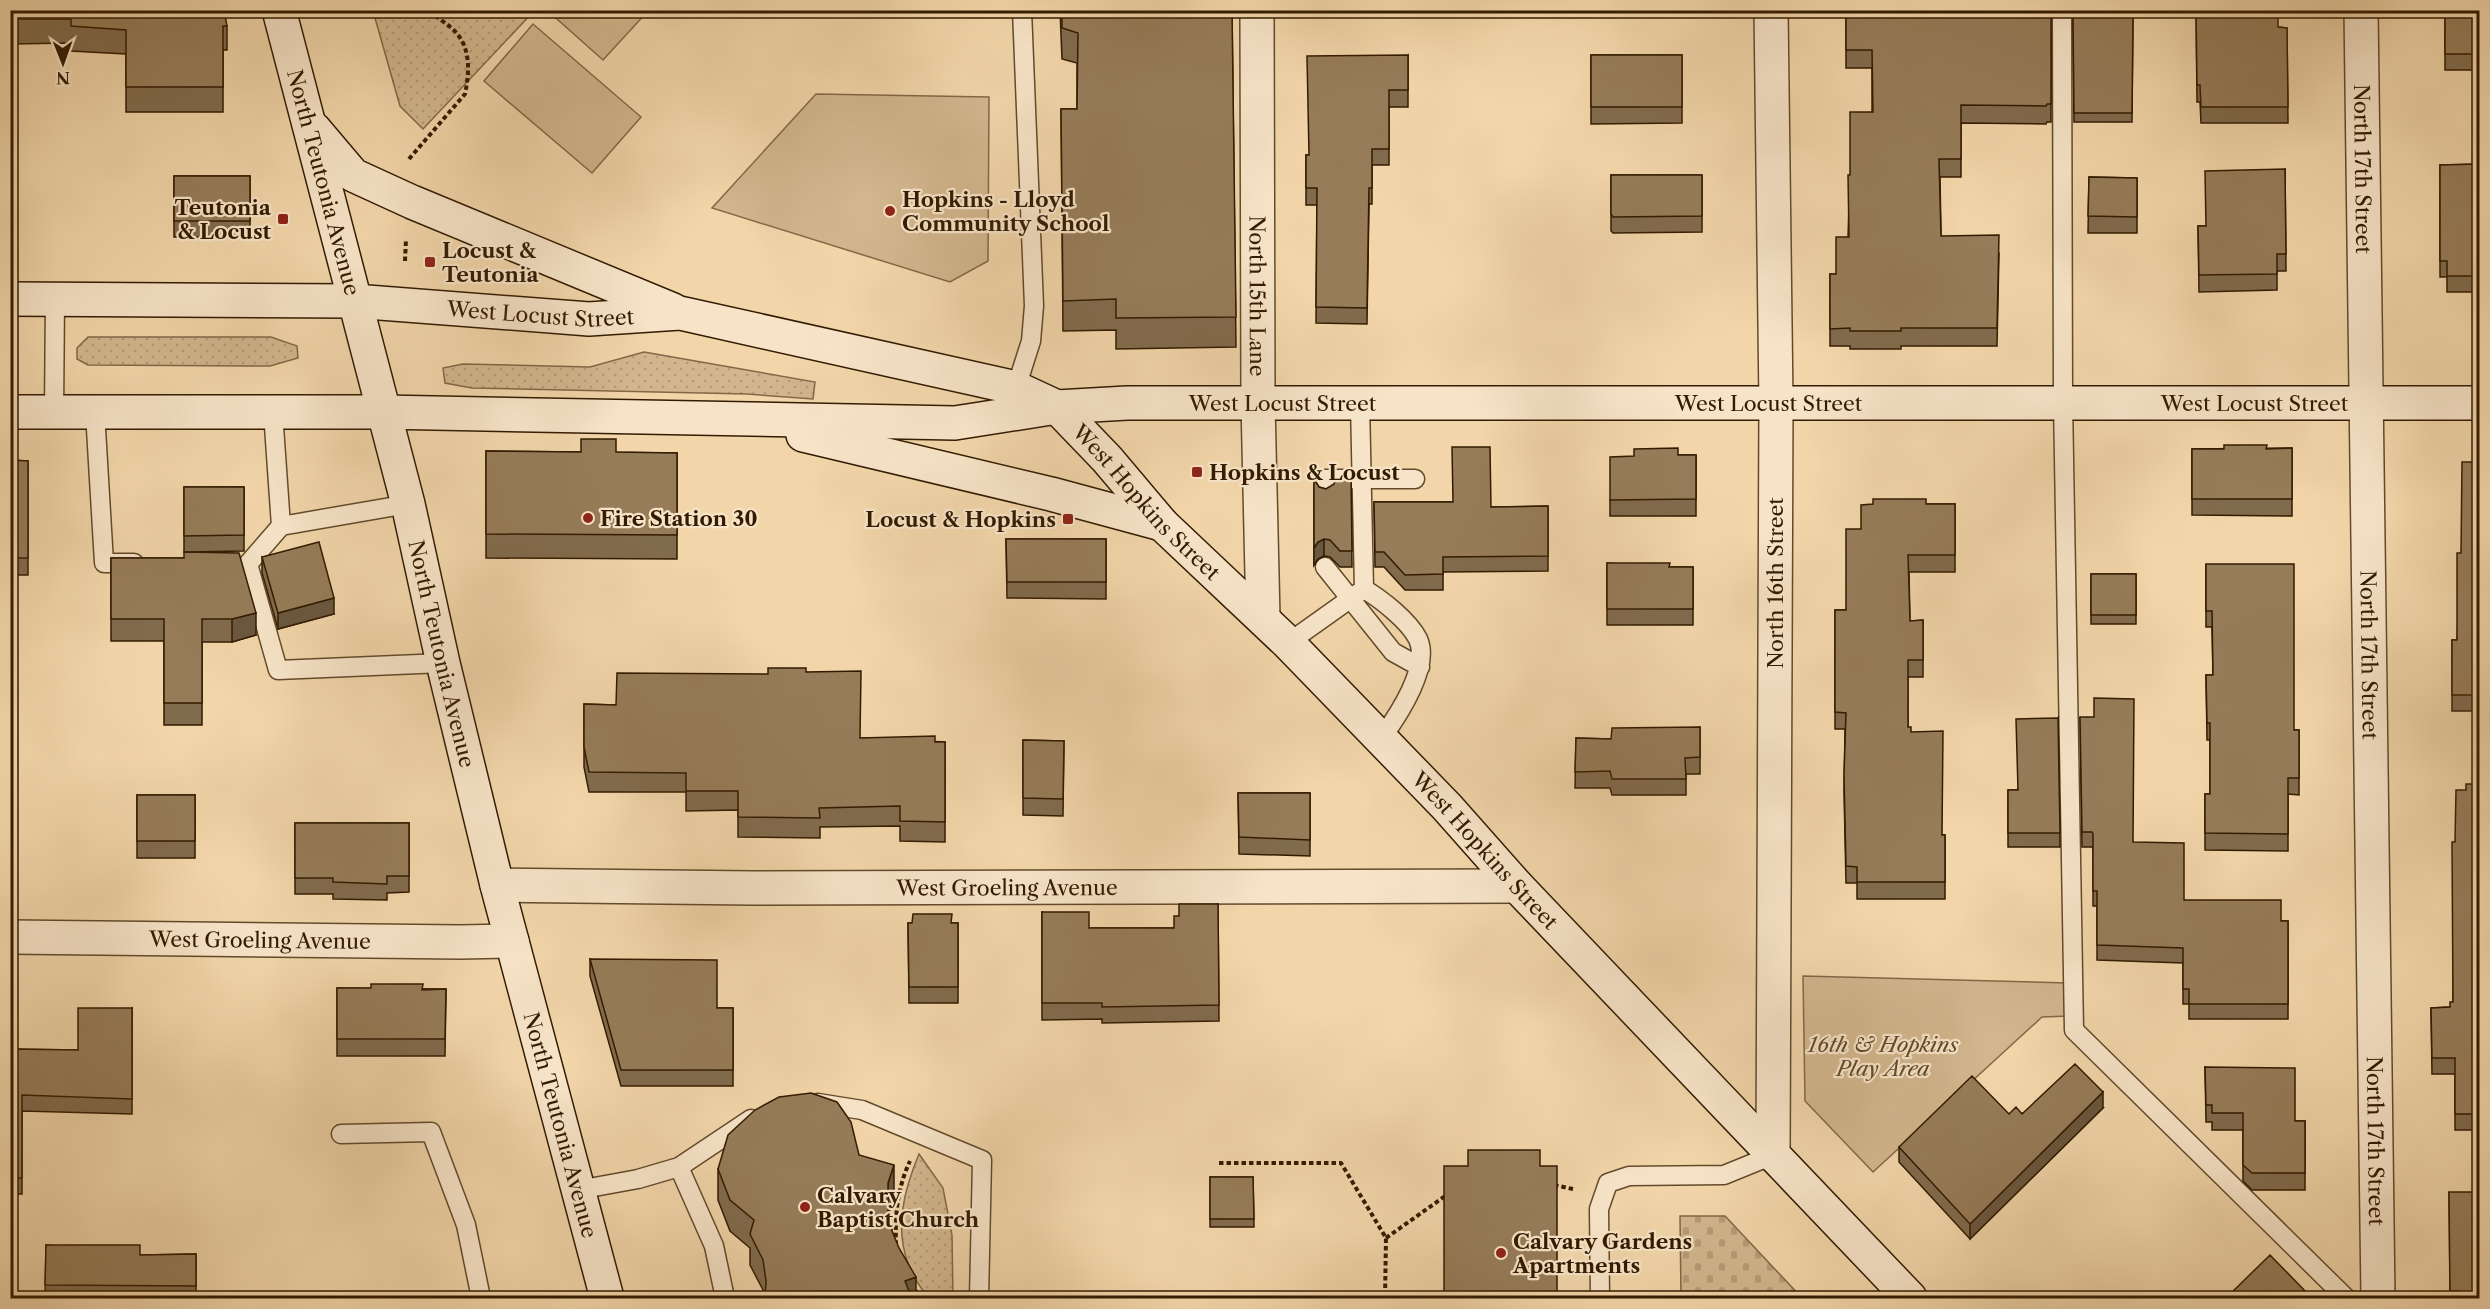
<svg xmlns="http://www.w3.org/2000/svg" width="2490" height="1309" font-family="'Libre Caslon Text',serif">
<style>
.grass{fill:url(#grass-dots);stroke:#826847;stroke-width:1.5}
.cemetery{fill:url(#cemetery-stones);stroke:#826847;stroke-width:1.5}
.park{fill:#d2b68d;stroke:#826847;stroke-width:1.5}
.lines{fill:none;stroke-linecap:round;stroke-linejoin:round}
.lane-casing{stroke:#634a2b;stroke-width:21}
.street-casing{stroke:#634a2b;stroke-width:36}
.secondary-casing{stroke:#331b01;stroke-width:36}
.path{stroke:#331b01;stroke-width:4;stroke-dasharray:4.5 3;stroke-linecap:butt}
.lane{stroke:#f7e4c8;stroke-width:18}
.street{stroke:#f7e4c8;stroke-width:33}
.secondary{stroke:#f7e4c8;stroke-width:33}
.wall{fill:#816b4d;stroke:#331b01;stroke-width:1.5}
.shaded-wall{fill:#69573e;stroke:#331b01;stroke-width:1.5}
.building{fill:#967c59;stroke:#331b01;stroke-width:1.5}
.poi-dot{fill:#8f2418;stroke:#f7e4c8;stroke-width:2}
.labels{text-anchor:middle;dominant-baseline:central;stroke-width:4.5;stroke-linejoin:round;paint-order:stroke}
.street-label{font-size:21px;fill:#331b01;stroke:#f7e4c8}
.poi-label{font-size:21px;font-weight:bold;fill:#331b01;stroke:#f7e4c8;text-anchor:start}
.park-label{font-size:21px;font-style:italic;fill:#634a2b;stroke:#f7e4c8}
</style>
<defs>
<pattern id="grass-dots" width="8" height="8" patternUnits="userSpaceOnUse" patternTransform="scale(1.5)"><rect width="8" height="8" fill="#d2b68d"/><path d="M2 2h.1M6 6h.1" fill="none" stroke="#b59c78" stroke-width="1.8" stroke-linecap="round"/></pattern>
<pattern id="cemetery-stones" width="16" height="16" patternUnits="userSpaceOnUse" patternTransform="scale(1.5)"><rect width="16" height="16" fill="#d2b68d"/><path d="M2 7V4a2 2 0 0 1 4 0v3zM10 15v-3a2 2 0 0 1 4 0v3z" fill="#b59c78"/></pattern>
</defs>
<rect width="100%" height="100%" fill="#f2d6aa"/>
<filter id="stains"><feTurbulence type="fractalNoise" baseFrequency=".00333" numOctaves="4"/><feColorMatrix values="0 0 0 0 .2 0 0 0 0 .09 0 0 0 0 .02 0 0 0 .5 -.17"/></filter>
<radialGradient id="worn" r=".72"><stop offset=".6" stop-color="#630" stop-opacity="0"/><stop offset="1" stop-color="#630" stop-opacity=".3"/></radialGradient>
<path class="grass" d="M 373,11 L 373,10 L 534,11 L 423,129 L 400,106 Z
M 88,337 L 271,337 L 297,346 L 298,358 L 270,366 L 88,365 L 77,359 L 77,348 Z
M 644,352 L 815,382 L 813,399 L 747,394 L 472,388 L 445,383 L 443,368 L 463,364 L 590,367 Z
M 919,1154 L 943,1188 L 952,1235 L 953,1298 L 928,1298 C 921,1288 913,1277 909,1266 C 894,1228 904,1190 919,1154 Z"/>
<path class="cemetery" d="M 1680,1216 L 1725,1216 L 1802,1298 L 1681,1298 Z"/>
<path class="park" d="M 548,11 L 648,11 L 603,60 Z
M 533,24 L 641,117 L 592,173 L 484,81 Z
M 816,94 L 989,97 L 988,261 L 950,282 L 712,208 Z
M 1803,976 L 2068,983 L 2069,1016 L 2042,1017 L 1873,1172 L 1805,1101 Z"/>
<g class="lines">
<defs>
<path id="lane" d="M 2062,10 L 2063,402 L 2074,1030 L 2346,1298
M 1016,388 L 1031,341 L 1034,306 L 1022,10
M 54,412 L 55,299
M 95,412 L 104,563 L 134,563
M 273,412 L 281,526
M 1325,494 L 1325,479 L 1415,479
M 408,504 L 281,526 L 248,564 L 278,670 L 443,663
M 1325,567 L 1393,652 L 1420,667
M 1364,589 C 1381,599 1409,621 1418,639 C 1431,667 1397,717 1381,739
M 1288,643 L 1364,589 L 1360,403
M 818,1103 L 862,1110 L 982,1160 L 979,1298
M 341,1134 L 431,1132 L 466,1225 L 481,1298
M 679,1167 L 714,1246 L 725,1298
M 578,1190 L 638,1179 L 679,1167 L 751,1119
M 1600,1298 L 1599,1209 L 1608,1183 L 1629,1176 L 1724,1175 L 1773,1155"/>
<g id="street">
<path id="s1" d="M 1257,10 L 1258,403 L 1263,618"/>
<path d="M 1771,10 L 1776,403 L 1773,1155"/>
<path id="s2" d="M 2361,10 L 2378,1298"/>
<path id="s3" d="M 497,885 L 753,888 L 1517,886"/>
<path id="s4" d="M 10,937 L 460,942 L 512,941"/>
</g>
<g id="secondary">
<path id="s5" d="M 279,10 L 408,504 L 443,663 L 497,885 L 607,1298"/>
<path d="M 314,129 L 353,175 L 412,202 L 673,310"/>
<path id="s6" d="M 10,299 L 354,301 L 589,319 L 680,313 L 1016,388 L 1057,407 L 1107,459 L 1162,524 L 1288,643 L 1447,807 L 1517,886 L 1910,1298"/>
<path id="s7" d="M 10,412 L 383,412 L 955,423 L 1057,407 L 1127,403 L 2480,403"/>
<path d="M 803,435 L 1051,494 L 1162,524"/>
</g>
</defs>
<use href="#lane" class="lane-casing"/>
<use href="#street" class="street-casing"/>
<use href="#secondary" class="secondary-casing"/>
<path class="path" d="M 409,159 L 465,94 C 469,75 471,51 458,35 C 451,25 437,19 429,10
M 405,261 L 406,239
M 1219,1163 L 1341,1163 L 1386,1238 L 1385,1298
M 1554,1185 L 1573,1189
M 1386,1238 L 1448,1194
M 896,1245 C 895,1215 897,1189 910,1161
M 915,1290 L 921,1298"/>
<use href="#lane" class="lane"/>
<use href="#street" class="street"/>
<use href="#secondary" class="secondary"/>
</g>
<path class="wall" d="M 10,10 L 227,26 L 227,50 L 223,50 L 223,112 L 126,112 L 126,54 L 71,51 L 71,43 L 10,44 Z
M 1060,10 L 1232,10 L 1236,347 L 1116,349 L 1116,330 L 1063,331 L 1061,109 L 1077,109 L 1077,63 L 1062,59 Z
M 1846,10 L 2051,10 L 2051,122 L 2047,122 L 2046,124 L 1961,123 L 1961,177 L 1940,177 L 1941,236 L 1999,253 L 1997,346 L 1901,346 L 1901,349 L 1850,349 L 1850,346 L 1830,346 L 1830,274 L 1836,274 L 1848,237 L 1850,175 L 1872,112 L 1872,68 L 1846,68 Z
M 2196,10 L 2278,27 L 2287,28 L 2288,123 L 2201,123 L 2200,102 L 2197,102 Z
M 2445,10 L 2480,10 L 2480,70 L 2445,70 Z
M 2073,17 L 2133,17 L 2132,122 L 2074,122 Z
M 1408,55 L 1408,107 L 1389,107 L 1389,165 L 1372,165 L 1372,204 L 1369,204 L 1367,324 L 1316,323 L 1317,205 L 1306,205 L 1306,155 L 1309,155 Z
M 1591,55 L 1682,55 L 1682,123 L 1591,124 Z
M 2480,164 L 2480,292 L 2447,292 L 2447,277 L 2440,277 L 2440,165 Z
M 2285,169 L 2286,271 L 2277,271 L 2277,290 L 2199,292 L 2198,226 L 2206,226 Z
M 1611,175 L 1702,175 L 1702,232 L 1613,233 L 1611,231 Z
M 174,176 L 250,176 L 250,237 L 174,237 Z
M 2089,177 L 2137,178 L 2137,233 L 2088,233 Z
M 2292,448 L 2292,516 L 2192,515 L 2192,449 Z
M 486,451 L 677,453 L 677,559 L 486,558 Z
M 1678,455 L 1696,455 L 1696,516 L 1610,516 L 1610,500 Z
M 10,460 L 28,461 L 28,575 L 10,575 Z
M 2480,462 L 2480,711 L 2452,711 L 2452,640 L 2457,640 L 2461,553 Z
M 1351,478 L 1352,567 L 1340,567 L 1330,557 L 1324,556 L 1318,559 L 1314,565 L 1314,479 L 1319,487 L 1326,489 Z
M 184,487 L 244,487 L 244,551 L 184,552 Z
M 1374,502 L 1453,502 L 1491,507 L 1548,506 L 1548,571 L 1443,572 L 1443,590 L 1405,590 L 1384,567 L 1375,567 Z
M 1926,504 L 1955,504 L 1955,572 L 1909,572 L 1910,621 L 1923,620 L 1923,677 L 1908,677 L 1908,727 L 1911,732 L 1942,835 L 1945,835 L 1945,899 L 1857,899 L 1857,883 L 1846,883 L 1844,792 L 1845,729 L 1835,729 L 1835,610 L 1846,610 L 1861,529 Z
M 1006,539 L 1106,539 L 1106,599 L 1007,598 Z
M 262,557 L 334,614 L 278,629 L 262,573 Z
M 111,558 L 184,558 L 256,635 L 232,642 L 202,642 L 202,725 L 164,725 L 164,641 L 111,641 Z
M 1607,563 L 1670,567 L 1693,567 L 1693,625 L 1607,625 Z
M 2206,564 L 2294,730 L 2299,730 L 2299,795 L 2288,794 L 2288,851 L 2205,850 L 2205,794 L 2210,794 L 2210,740 L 2207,740 L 2206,675 L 2213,675 L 2212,627 L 2206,627 Z
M 2091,574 L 2136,574 L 2136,624 L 2091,624 Z
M 806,672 L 860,738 L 945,742 L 945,842 L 900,841 L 900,826 L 820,827 L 820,838 L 738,837 L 738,810 L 686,811 L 686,792 L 589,792 L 584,767 L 584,704 L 616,705 Z
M 2080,717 L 2133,842 L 2184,900 L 2281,921 L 2288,921 L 2288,1019 L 2189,1019 L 2189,1004 L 2183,1004 L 2183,963 L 2097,960 L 2097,906 L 2093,906 L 2093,849 L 2092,847 L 2082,847 Z
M 2058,718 L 2060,847 L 2008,847 L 2008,790 L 2017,790 Z
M 1700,727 L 1700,774 L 1686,774 L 1686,795 L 1612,795 L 1610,788 L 1575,788 L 1576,738 L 1611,739 Z
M 1023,740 L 1064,741 L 1063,816 L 1023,815 Z
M 2480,784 L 2480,1130 L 2455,1130 L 2455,1074 L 2432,1074 L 2431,1008 L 2450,1007 L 2453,1002 L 2455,842 L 2466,790 Z
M 1238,793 L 1310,793 L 1310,856 L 1239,854 Z
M 137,795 L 195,795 L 195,858 L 137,858 Z
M 295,823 L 409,823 L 409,892 L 387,893 L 387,900 L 333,899 L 333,894 L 295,894 Z
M 1218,904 L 1219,1021 L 1102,1023 L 1102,1019 L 1042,1020 L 1042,912 L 1089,928 L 1174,928 L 1179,916 Z
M 908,923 L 958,923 L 958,1003 L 909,1003 Z
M 590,959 L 717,1008 L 733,1008 L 733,1086 L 621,1086 L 590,976 Z
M 337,988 L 446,989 L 445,1056 L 337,1056 Z
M 132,1008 L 132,1114 L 22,1111 L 22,1194 L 10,1194 L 10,1049 L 78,1050 Z
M 2205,1067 L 2295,1121 L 2305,1121 L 2305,1190 L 2252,1190 L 2243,1181 L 2243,1130 L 2212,1130 L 2212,1122 L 2206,1122 Z
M 2103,1108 L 1970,1239 L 1899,1162 L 1899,1147 L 2009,1114 Z
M 859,1155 L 894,1195 L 889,1213 L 892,1231 L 916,1299 L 764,1299 L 763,1290 L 750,1265 L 750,1248 L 730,1231 L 718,1200 L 718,1169 Z
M 1210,1177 L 1253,1177 L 1254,1227 L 1210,1227 Z
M 2449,1192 L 2480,1299 L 2450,1299 Z
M 46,1245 L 140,1255 L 196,1254 L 196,1299 L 45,1299 Z"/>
<path class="shaded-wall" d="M 1324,539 L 1324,556 L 1318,559 L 1314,565 L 1314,548 L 1318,542 Z
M 334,598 L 334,614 L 278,629 L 278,613 Z
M 256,613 L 256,635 L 232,642 L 232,619 Z
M 2103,1092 L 2103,1108 L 1970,1239 L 1970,1224 Z
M 894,1165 L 894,1195 L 888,1214 L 888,1183 Z
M 916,1277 L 916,1299 L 905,1299 L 905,1281 Z
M 2307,1293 L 2307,1299 L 2301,1299 Z"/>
<path class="building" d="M 10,10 L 224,10 L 227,26 L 223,26 L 223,87 L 126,87 L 126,30 L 71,26 L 71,19 L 10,19 Z
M 1062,10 L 1232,10 L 1236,317 L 1116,318 L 1116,299 L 1063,301 L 1061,109 L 1077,109 L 1078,33 L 1062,28 Z
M 1846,10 L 2051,10 L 2051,104 L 2047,104 L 2046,106 L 1961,105 L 1961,159 L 1939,159 L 1941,236 L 1999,235 L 1997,328 L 1901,328 L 1901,331 L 1850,331 L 1850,328 L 1830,329 L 1830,274 L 1836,274 L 1836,237 L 1849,237 L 1848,175 L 1850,175 L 1850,112 L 1873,112 L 1872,50 L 1846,50 Z
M 2196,10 L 2278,10 L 2278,27 L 2287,28 L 2288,107 L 2201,107 L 2200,85 L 2197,85 Z
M 2445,10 L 2480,10 L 2480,54 L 2445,54 Z
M 2073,17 L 2133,17 L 2132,113 L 2074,113 Z
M 1408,55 L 1408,90 L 1389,90 L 1389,149 L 1372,149 L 1372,188 L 1369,188 L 1367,308 L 1316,307 L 1317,188 L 1306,188 L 1306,155 L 1309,155 L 1307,56 Z
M 1591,55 L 1682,55 L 1682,107 L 1591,107 Z
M 2480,164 L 2480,276 L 2447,276 L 2447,261 L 2440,261 L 2440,165 Z
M 2285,169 L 2286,254 L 2277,254 L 2277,274 L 2199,275 L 2198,226 L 2206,226 L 2205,171 Z
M 1611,175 L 1702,175 L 1702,216 L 1613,217 L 1611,214 Z
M 174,176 L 250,176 L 250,221 L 174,221 Z
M 2089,177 L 2137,178 L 2137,217 L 2088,216 Z
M 581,439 L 616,439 L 616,452 L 677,453 L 677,535 L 486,534 L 486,451 L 581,452 Z
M 2224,445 L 2267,445 L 2266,449 L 2292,448 L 2292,499 L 2192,499 L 2192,449 L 2224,449 Z
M 1452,447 L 1490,447 L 1491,507 L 1548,506 L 1548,556 L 1443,557 L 1443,574 L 1405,575 L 1384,552 L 1375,552 L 1374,502 L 1453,502 Z
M 1678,448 L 1678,455 L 1696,455 L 1696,499 L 1610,500 L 1610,457 L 1634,456 L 1634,449 Z
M 10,460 L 28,461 L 28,558 L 10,558 Z
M 2462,462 L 2480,462 L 2480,695 L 2452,695 L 2452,640 L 2457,640 L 2457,553 L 2461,553 Z
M 1336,478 L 1351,478 L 1352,551 L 1340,551 L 1330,540 L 1324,539 L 1318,542 L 1314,548 L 1314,479 L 1319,487 L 1326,489 L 1334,484 Z
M 184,487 L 244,487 L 244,535 L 184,536 Z
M 1873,499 L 1926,499 L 1926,504 L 1955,504 L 1955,555 L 1908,555 L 1910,621 L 1923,620 L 1923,660 L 1908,660 L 1908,727 L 1911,727 L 1911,732 L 1943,731 L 1942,835 L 1945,835 L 1945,882 L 1857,882 L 1857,867 L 1846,866 L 1844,775 L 1846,713 L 1835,712 L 1835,610 L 1846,610 L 1846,529 L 1861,529 L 1861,505 L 1873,504 Z
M 1006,539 L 1106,539 L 1106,582 L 1007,582 Z
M 319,542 L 334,598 L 278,613 L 262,557 Z
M 184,552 L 239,553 L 256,613 L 232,619 L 202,619 L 202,703 L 164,703 L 164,619 L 111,619 L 111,558 L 184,558 Z
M 1607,563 L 1670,563 L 1669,567 L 1693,567 L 1693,609 L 1607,609 Z
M 2206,564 L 2294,564 L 2294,730 L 2299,730 L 2299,778 L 2288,778 L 2288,834 L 2205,833 L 2205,794 L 2210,794 L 2210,723 L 2207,723 L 2206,675 L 2213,675 L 2212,611 L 2206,611 Z
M 2091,574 L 2136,574 L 2136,615 L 2091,615 Z
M 768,668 L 806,668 L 806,672 L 861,671 L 860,738 L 935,736 L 935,742 L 945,742 L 945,822 L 900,821 L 900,806 L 819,808 L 820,818 L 738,817 L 738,791 L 686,791 L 686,773 L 589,772 L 584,747 L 584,704 L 616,705 L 617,673 L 768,674 Z
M 2094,698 L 2134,699 L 2133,842 L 2184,843 L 2184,900 L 2281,900 L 2281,921 L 2288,921 L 2288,1004 L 2189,1004 L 2189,989 L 2183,989 L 2183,948 L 2097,945 L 2097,891 L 2093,891 L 2093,834 L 2092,832 L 2082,832 L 2080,717 L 2094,717 Z
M 2058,718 L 2060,833 L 2008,833 L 2008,790 L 2018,790 L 2016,719 Z
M 1700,727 L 1700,757 L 1685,758 L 1686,779 L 1612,779 L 1610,771 L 1575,772 L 1576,738 L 1611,739 L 1612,728 Z
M 1023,740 L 1064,741 L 1063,799 L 1023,798 Z
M 2466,784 L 2480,784 L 2480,1114 L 2455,1114 L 2455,1058 L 2432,1058 L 2431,1008 L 2450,1007 L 2450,1002 L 2453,1002 L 2452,842 L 2455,842 L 2456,790 L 2466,790 Z
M 1238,793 L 1310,793 L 1310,840 L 1239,837 Z
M 137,795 L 195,795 L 195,841 L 137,841 Z
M 295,823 L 409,823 L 409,876 L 387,876 L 387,884 L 333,882 L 333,878 L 295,878 Z
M 1179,904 L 1218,904 L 1219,1005 L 1102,1007 L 1102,1003 L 1042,1003 L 1042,912 L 1089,912 L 1089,928 L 1174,928 L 1174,916 L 1179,916 Z
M 913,914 L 952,914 L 951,923 L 958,923 L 958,987 L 909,987 L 908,923 L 912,923 Z
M 590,959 L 717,960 L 717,1008 L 733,1008 L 733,1070 L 621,1070 Z
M 371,984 L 423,984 L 422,990 L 446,989 L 445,1039 L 337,1039 L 337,988 L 371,988 Z
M 78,1008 L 132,1008 L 132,1099 L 22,1095 L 22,1178 L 10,1178 L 10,1049 L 78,1050 Z
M 2075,1064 L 2103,1092 L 1970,1224 L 1899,1147 L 1972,1076 L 2009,1114 L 2016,1107 L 2022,1114 Z
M 2205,1067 L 2295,1068 L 2295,1121 L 2305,1121 L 2305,1173 L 2252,1173 L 2243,1165 L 2243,1113 L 2212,1113 L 2212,1105 L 2206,1105 Z
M 811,1093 L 837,1102 L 851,1122 L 859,1155 L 894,1165 L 888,1183 L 888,1212 L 892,1231 L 899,1248 L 916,1277 L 905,1281 L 912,1299 L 765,1299 L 766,1281 L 763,1260 L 750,1234 L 754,1220 L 730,1200 L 718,1169 L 728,1135 L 755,1110 L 779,1097 Z
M 1468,1150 L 1540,1150 L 1540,1166 L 1557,1166 L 1557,1299 L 1444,1299 L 1444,1166 L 1468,1166 Z
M 1210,1177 L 1253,1177 L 1254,1219 L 1210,1219 Z
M 2449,1192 L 2480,1192 L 2480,1299 L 2459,1299 L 2459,1291 L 2450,1291 Z
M 46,1245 L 140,1245 L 140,1255 L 196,1254 L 196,1286 L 45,1285 Z
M 2270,1255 L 2307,1293 L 2301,1299 L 2225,1299 Z"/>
<g class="poi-dot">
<circle cx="890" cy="211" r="6"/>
<rect x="277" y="213" width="12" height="12" rx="3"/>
<rect x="424" y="256" width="12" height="12" rx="3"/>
<rect x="1191" y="466" width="12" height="12" rx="3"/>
<circle cx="588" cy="518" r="6"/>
<rect x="1062" y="513" width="12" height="12" rx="3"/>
<circle cx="805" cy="1207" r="6"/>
<circle cx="1501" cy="1253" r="6"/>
</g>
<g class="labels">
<g class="street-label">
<text stroke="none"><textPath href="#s2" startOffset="159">North 17th Street</textPath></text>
<text stroke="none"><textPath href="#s5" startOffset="178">North Teutonia Avenue</textPath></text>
<text stroke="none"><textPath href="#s1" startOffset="286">North 15th Lane</textPath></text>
<text stroke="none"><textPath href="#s6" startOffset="531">West Locust Street</textPath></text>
<text stroke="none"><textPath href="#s7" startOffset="2246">West Locust Street</textPath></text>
<text stroke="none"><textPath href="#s7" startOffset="1274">West Locust Street</textPath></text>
<text stroke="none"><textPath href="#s7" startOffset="1760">West Locust Street</textPath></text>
<text stroke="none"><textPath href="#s6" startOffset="1191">West Hopkins Street</textPath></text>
<text transform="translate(1775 583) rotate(-90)">North 16th Street</text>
<text stroke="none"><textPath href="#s5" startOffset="664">North Teutonia Avenue</textPath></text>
<text stroke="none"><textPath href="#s2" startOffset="645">North 17th Street</textPath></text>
<text stroke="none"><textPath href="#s6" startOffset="1677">West Hopkins Street</textPath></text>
<text stroke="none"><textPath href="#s3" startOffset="510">West Groeling Avenue</textPath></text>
<text stroke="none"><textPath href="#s4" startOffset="250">West Groeling Avenue</textPath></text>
<text stroke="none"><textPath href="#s5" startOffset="1150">North Teutonia Avenue</textPath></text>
<text stroke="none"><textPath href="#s2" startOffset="1131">North 17th Street</textPath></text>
</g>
<g class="poi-label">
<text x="902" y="199">Hopkins - Lloyd<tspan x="902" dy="24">Community School</tspan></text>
<text x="271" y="207" text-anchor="end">Teutonia<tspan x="271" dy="24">&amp; Locust</tspan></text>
<text x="442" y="250">Locust &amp;<tspan x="442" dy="24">Teutonia</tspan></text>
<text x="1209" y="472">Hopkins &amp; Locust</text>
<text x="600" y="518">Fire Station 30</text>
<text x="1056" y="519" text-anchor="end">Locust &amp; Hopkins</text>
<text x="817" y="1195">Calvary<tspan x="817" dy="24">Baptist Church</tspan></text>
<text x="1513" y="1241">Calvary Gardens<tspan x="1513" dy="24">Apartments</tspan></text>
</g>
<g class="park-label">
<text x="1883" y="1044">16th &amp; Hopkins<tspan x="1883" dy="24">Play Area</tspan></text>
</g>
</g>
<rect width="2490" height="1309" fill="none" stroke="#f2d6aa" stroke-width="36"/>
<rect x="12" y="12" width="2466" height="1285" fill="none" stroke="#331b01" stroke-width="3"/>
<rect x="18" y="18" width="2454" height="1273" fill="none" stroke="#331b01" stroke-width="1.5"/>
<g transform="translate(63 63) rotate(179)" stroke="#f7e4c8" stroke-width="4.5" paint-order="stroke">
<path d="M0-4.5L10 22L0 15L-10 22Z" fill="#331b01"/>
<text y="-9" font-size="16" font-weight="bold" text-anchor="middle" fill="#331b01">N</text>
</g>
<rect width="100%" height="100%" filter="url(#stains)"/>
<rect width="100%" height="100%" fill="url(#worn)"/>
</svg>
